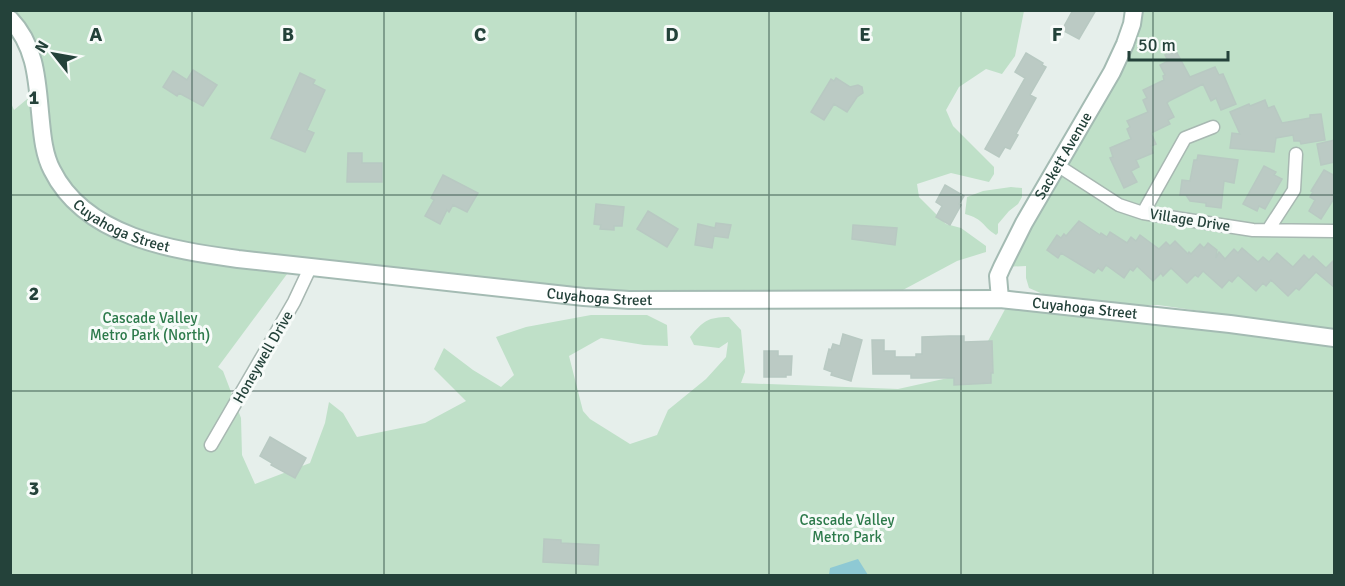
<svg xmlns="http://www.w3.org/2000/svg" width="1345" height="586" font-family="Signika,sans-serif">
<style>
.green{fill:#bfe0c8}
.water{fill:#8ec9d4}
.building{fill:#bbcac4;stroke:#b8c9c2;stroke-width:1.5}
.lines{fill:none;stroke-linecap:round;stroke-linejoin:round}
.street-casing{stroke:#a8b8b2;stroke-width:15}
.secondary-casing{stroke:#a4bbb3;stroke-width:20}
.street{stroke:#fff;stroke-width:12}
.secondary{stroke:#fff;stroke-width:16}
.grid{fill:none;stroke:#24423a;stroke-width:1.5;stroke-opacity:0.55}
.labels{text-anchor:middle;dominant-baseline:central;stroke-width:6;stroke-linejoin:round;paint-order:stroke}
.street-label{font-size:15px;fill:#24423a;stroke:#f7fbf9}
.park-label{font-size:15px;fill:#2d7a4b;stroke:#f7fbf9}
.grid-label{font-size:20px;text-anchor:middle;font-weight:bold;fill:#24423a;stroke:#f7fbf9;stroke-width:6;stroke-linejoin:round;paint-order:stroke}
</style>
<rect width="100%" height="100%" fill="#e6efeb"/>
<path class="green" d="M 10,11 L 1024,11 L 1015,56 L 1002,74 L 986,69 L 959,87 L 946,110 L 953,126 L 994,167 L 994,174 L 989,182 L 951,173 L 917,184 L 919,197 L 946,224 L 961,228 L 986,246 L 986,252 L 957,261 L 888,298 L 624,299 L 293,266 L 218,367 L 223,371 L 241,418 L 242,455 L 255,484 L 310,463 L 325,423 L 329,402 L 343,413 L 357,437 L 425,423 L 466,401 L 434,369 L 444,348 L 473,370 L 501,387 L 514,375 L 496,337 L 526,327 L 591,315 L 647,315 L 667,325 L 668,346 L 644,345 L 601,338 L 569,356 L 583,411 L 590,419 L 630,444 L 657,435 L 668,410 L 706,379 L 726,357 L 728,342 L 719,348 L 694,345 L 690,337 C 703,321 708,317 729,317 L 741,330 L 745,372 L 741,383 L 898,389 L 957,376 L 988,341 L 1010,300 L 1334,341 L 1334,575 L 11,575 L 11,103 L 14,110 L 38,90 L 11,19 Z
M 1134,11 L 1334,11 L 1334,330 L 1158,305 L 1119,305 L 1055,297 L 1045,295 L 1029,288 L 1026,278 L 1026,266 L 1002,267 L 1050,178 Z
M 1011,187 L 1022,188 L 1022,197 L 1018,204 L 1009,211 L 998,224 L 998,233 L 996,235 C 982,226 984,219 965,214 L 967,197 L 983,191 Z"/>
<path class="water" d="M 858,559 L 868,575 L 829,575 L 830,568 Z"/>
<path class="building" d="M 1073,10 L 1096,10 L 1079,39 L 1062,30 Z
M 1176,51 L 1190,77 L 1215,67 L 1219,75 L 1223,74 L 1236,104 L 1221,110 L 1216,98 L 1211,101 L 1203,84 L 1169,101 L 1167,103 L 1174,117 L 1168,120 L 1170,124 L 1151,133 L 1156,144 L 1151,146 L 1153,153 L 1136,160 L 1139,167 L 1131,171 L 1137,182 L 1124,188 L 1110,158 L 1113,157 L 1110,148 L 1131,139 L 1127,129 L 1130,127 L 1127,121 L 1148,112 L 1143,100 L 1147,98 L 1143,90 L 1164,80 L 1163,76 L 1165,75 L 1160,65 L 1168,61 L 1165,55 Z
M 1026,53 L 1043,63 L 1042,65 L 1046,67 L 1030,95 L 1036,98 L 1016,134 L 1018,135 L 1010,149 L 1005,147 L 999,157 L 985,149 L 1025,78 L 1015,72 Z
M 193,70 L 217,85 L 203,106 L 179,93 L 177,96 L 163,87 L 173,71 L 187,80 Z
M 300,73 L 315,80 L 313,84 L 325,90 L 307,130 L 314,133 L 305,152 L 271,138 Z
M 836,78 L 850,87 L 858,85 L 862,87 L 863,93 L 857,97 L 847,112 L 834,104 L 824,120 L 811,112 L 831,79 L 834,81 Z
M 1265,100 L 1268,108 L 1274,106 L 1282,123 L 1310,118 L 1310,115 L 1321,114 L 1325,140 L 1301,144 L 1300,141 L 1294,141 L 1293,135 L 1276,138 L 1274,152 L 1230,148 L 1232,133 L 1240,134 L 1230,112 L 1249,104 L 1250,106 Z
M 1335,140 L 1335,162 L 1321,165 L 1317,144 Z
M 348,153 L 362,153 L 362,163 L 382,163 L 382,182 L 347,182 Z
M 1198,155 L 1238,160 L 1234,183 L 1224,181 L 1221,208 L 1206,206 L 1206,203 L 1190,201 L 1186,195 L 1180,195 L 1182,180 L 1190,181 L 1194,160 L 1197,160 Z
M 1264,166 L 1276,172 L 1274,175 L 1282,179 L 1265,209 L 1259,206 L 1257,211 L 1243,204 Z
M 1324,170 L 1335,176 L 1335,197 L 1321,219 L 1309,211 L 1315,200 L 1310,197 L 1313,192 L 1311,191 Z
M 443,175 L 478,193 L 467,212 L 453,205 L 449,212 L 447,210 L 440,224 L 425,216 L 434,200 L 431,198 Z
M 945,185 L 964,196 L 959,204 L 961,205 L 950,225 L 936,217 L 942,206 L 936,202 Z
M 596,204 L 624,207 L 622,226 L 614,226 L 614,230 L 600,229 L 601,225 L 594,224 Z
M 648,211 L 678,229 L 667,247 L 637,229 Z
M 1079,221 L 1100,235 L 1101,233 L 1107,237 L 1110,232 L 1127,243 L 1131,237 L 1136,241 L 1140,235 L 1159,249 L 1166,242 L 1170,246 L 1175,241 L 1188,254 L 1189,252 L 1191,254 L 1200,244 L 1204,248 L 1208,243 L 1217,250 L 1216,258 L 1219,252 L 1225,259 L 1234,249 L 1238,253 L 1242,248 L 1258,262 L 1263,257 L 1269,262 L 1277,253 L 1293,267 L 1304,255 L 1309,260 L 1313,256 L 1326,268 L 1335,259 L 1335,288 L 1316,272 L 1299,290 L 1296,288 L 1288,296 L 1271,280 L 1266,286 L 1263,283 L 1256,291 L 1238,275 L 1232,282 L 1229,280 L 1222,288 L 1203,271 L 1198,277 L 1195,275 L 1187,283 L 1171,268 L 1163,276 L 1161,273 L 1153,281 L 1137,266 L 1133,271 L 1130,269 L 1124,278 L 1106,265 L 1102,271 L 1098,268 L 1094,273 L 1061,253 L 1058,258 L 1047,250 L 1057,235 L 1061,238 L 1064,234 L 1066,236 Z
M 716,223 L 731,225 L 728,238 L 714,236 L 712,248 L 695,245 L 698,224 L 715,228 Z
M 853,225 L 897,228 L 895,245 L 852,239 Z
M 843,334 L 862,340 L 851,381 L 831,375 L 832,372 L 824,369 L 829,349 L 831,350 L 833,344 L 840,346 Z
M 949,336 L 964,336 L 964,342 L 992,341 L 993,373 L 991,373 L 991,383 L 954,385 L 954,378 L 911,378 L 911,374 L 873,374 L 872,340 L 884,340 L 884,351 L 895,351 L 895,357 L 916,357 L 916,354 L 922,354 L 922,337 Z
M 764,351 L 778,351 L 778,356 L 792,356 L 791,375 L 786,375 L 786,377 L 764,377 Z
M 270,437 L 306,458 L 295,478 L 271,465 L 272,463 L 260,456 Z
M 544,539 L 561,540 L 561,543 L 599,545 L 598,565 L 543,562 Z"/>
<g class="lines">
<defs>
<path id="street" d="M 1057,165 L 1119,205 L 1143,213 L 1253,230 L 1334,231
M 1143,213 L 1185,138 L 1213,127
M 1268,230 L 1294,190 L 1296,154
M 211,445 L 294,302 L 310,268"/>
<g id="secondary">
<path id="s1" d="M 10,19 C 35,45 37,78 40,112 C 42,131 43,153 52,170 C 85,237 172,250 238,259 L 584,297 L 629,300 L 1000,299 L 1230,324 L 1334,338"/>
<path id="s2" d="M 1000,299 L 998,276 L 1002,267 L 1024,223 L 1112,72 L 1125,44 L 1132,24 L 1134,10"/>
</g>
</defs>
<use href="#street" class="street-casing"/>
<use href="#secondary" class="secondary-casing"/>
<use href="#street" class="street"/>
<use href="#secondary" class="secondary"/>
</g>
<path class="grid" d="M 192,10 L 192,576M 384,10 L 384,576M 576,10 L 576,576M 769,10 L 769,576M 961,10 L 961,576M 1153,10 L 1153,576M 10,195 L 1334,195M 10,391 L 1334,391"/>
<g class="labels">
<g class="street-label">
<text stroke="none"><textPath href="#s2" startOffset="160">Sackett Avenue</textPath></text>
<text transform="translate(1190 220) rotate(9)">Village Drive</text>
<text stroke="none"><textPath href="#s1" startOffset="252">Cuyahoga Street</textPath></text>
<text stroke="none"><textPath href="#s1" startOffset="738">Cuyahoga Street</textPath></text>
<text stroke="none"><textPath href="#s1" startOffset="1224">Cuyahoga Street</textPath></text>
<text transform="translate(263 357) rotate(-60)">Honeywell Drive</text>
</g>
<g class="park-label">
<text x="150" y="318">Cascade Valley<tspan x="150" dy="17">Metro Park (North)</tspan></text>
<text x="847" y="520">Cascade Valley<tspan x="847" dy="17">Metro Park</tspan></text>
</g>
</g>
<g class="grid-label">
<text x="96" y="41">A</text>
<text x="288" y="41">B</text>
<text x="480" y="41">C</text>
<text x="672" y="41">D</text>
<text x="865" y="41">E</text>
<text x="1057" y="41">F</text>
<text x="34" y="104">1</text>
<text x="34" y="300">2</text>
<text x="34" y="495">3</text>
</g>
<rect width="1345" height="586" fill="none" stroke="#24423a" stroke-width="24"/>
<g transform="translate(54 54) rotate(301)" stroke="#f7fbf9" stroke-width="4.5" paint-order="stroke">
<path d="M0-4.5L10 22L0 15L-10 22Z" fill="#24423a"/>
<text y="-9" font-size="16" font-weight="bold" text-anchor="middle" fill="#24423a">N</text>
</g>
<path d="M1129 51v9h99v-9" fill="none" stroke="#24423a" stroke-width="3"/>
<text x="1138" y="51" font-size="18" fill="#24423a" stroke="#f7fbf9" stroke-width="4.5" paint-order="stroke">50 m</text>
</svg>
